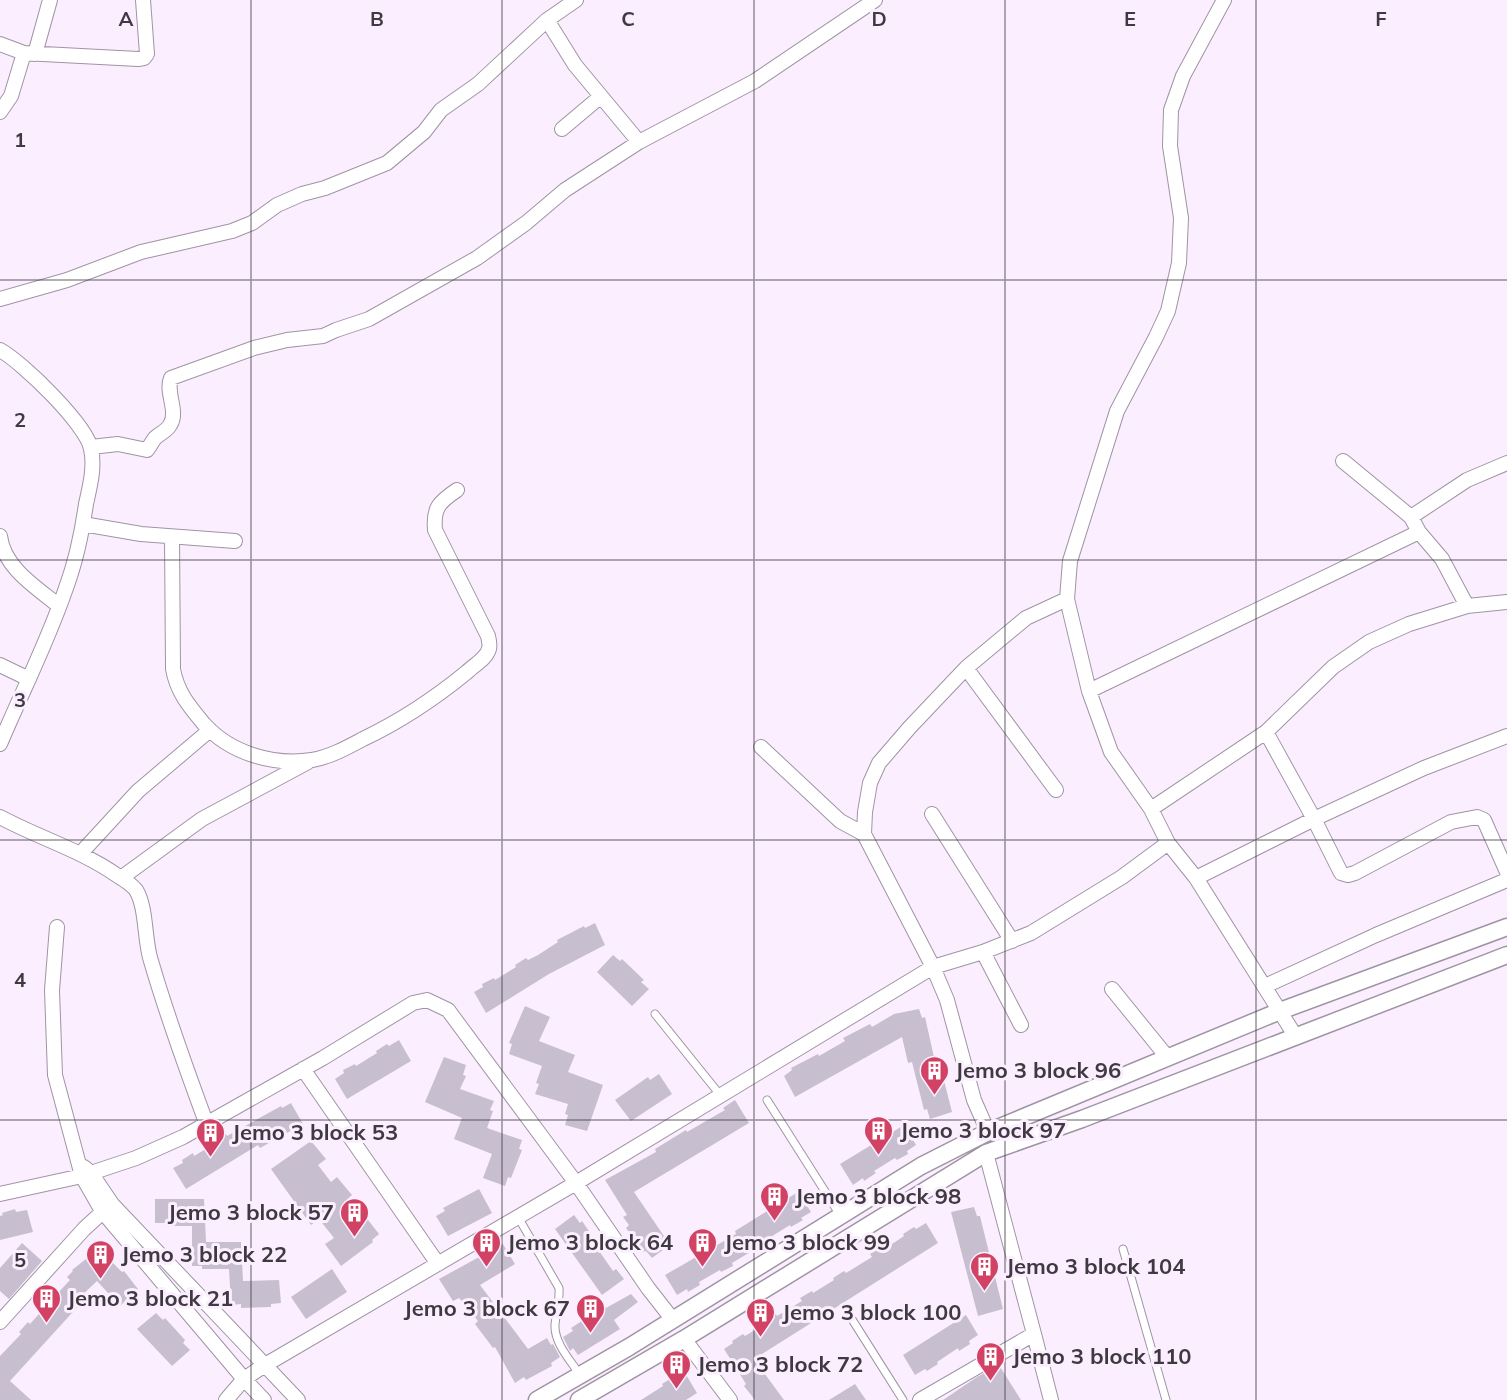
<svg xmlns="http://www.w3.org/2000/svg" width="1507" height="1400" font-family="Mulish,sans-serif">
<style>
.building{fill:#c7becf}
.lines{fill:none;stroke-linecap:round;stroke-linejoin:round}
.service-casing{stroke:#9f94a3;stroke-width:9}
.minor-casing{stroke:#9f94a3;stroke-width:16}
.tertiary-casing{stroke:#9f94a3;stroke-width:19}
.service{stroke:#fff;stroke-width:7}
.minor{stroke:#fff;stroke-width:14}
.tertiary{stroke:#fff;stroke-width:16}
.grid{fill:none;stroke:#3f3a41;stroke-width:1.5;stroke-opacity:0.55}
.labels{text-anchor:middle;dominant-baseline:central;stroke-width:6;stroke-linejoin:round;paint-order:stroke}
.poi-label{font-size:22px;font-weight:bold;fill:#3f3a41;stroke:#fbefff;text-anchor:start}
.grid-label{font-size:20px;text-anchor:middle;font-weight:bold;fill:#3f3a41;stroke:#fbefff;stroke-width:6;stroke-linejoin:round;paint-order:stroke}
</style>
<rect width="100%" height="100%" fill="#fbefff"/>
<path class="building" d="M 595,923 L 605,945 L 549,974 L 486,1013 L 474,992 L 483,987 L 482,984 L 494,978 L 495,980 L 516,967 L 515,965 L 526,958 L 528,960 L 538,955 L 558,942 L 557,940 L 584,926 L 585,928 Z
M 613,955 L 620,961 L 622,959 L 644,980 L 641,982 L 649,989 L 632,1006 L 597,972 Z
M 525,1006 L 550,1017 L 539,1041 L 575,1055 L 568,1072 L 603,1085 L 587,1131 L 565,1125 L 568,1115 L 565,1114 L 568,1104 L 535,1094 L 539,1084 L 536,1083 L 542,1066 L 509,1054 L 512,1044 L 509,1043 Z
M 919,1009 L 922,1018 L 925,1017 L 936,1066 L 940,1065 L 952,1112 L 930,1119 L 927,1109 L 924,1110 L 912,1062 L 908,1063 L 902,1037 L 795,1097 L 784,1076 L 792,1070 L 791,1068 L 818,1054 L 819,1056 L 845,1041 L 843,1038 L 870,1024 L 872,1027 L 894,1014 Z
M 399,1040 L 411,1061 L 347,1099 L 335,1079 L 344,1073 L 343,1070 L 355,1064 L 356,1066 L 377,1053 L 376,1051 L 387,1044 L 389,1046 Z
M 444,1057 L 466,1065 L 463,1075 L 466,1076 L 460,1089 L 494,1101 L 490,1110 L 493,1111 L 487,1128 L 522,1140 L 519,1149 L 522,1150 L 511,1178 L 508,1177 L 505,1186 L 483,1178 L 492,1154 L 454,1139 L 462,1118 L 425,1102 Z
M 659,1074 L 672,1094 L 631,1121 L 615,1100 L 648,1077 L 650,1080 Z
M 735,1100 L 749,1123 L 634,1192 L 670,1245 L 652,1258 L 646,1251 L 643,1252 L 626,1228 L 629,1225 L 623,1217 L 627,1215 L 605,1180 L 656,1152 L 655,1149 L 686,1130 L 687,1132 L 725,1110 L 723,1108 Z
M 291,1103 L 303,1124 L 260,1148 L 258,1145 L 186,1189 L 173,1168 L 183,1163 L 182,1160 L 193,1153 L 194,1156 L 216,1143 L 214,1141 L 226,1134 L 227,1136 L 281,1106 L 282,1108 Z
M 904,1125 L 916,1145 L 907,1151 L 908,1154 L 897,1160 L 895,1158 L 874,1171 L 876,1173 L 864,1181 L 863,1178 L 853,1185 L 840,1164 Z
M 311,1141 L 326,1159 L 318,1165 L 331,1182 L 337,1177 L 352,1195 L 344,1202 L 359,1220 L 365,1216 L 379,1234 L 372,1240 L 373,1242 L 341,1266 L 325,1244 L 334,1238 L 319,1219 L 311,1225 L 271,1169 Z
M 479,1189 L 492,1213 L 448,1236 L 436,1216 L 445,1211 L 443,1208 Z
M 798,1192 L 811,1212 L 801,1218 L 803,1220 L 791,1227 L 790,1225 L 769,1238 L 770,1240 L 732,1263 L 733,1266 L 721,1272 L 720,1270 L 699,1282 L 700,1285 L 688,1292 L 687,1289 L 677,1295 L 665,1275 L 736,1234 L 735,1231 Z
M 155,1199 L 204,1199 L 206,1242 L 241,1242 L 243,1281 L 279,1280 L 281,1303 L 271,1304 L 271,1307 L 241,1308 L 241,1304 L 231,1305 L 229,1269 L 202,1269 L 202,1266 L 192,1266 L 192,1226 L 165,1226 L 165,1223 L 155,1223 Z
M 974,1207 L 977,1216 L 980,1216 L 1003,1309 L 978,1316 L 951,1212 Z
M 15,1209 L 16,1212 L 27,1210 L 33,1232 L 0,1240 L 0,1216 L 3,1215 L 2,1213 Z
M 574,1215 L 580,1223 L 582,1221 L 599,1246 L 597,1248 L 613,1271 L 616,1269 L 624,1279 L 602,1295 L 555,1229 Z
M 926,1223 L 938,1243 L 754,1359 L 784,1400 L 755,1400 L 744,1386 L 746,1384 L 724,1349 L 733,1343 L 732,1341 L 743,1334 L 745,1336 L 766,1323 L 764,1321 L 776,1314 L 777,1316 L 802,1301 L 800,1298 L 812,1291 L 813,1293 L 834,1280 L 833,1278 L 844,1271 L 846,1273 L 872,1257 L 870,1254 L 882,1247 L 883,1250 L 904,1236 L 903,1234 L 914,1227 L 916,1229 Z
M 501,1241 L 515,1264 L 480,1285 L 528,1349 L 547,1338 L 551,1345 L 553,1344 L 560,1357 L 551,1363 L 552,1366 L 526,1380 L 524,1377 L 515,1383 L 495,1347 L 493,1348 L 475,1324 L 478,1321 L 459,1298 L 453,1301 L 439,1279 L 490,1251 L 489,1249 Z
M 22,1243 L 42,1261 L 9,1299 L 0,1291 L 0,1268 Z
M 91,1255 L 103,1268 L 111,1261 L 122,1272 L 124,1271 L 138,1289 L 120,1306 L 97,1281 L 77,1300 L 81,1303 L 10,1381 L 31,1400 L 0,1400 L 0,1356 L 21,1334 L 19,1332 L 28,1322 L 30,1324 L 46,1306 L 44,1304 L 53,1294 L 55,1296 L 70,1280 L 67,1277 L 73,1271 L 72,1270 Z
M 332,1269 L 347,1292 L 306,1319 L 291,1297 Z
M 631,1294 L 638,1302 L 614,1320 L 620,1329 L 578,1355 L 573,1348 L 570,1351 L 563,1337 L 573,1331 L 571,1328 L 605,1306 L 606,1308 Z
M 156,1313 L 163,1320 L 165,1318 L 185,1340 L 183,1343 L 190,1350 L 172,1366 L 137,1329 Z
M 966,1315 L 978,1335 L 969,1341 L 970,1344 L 959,1351 L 958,1348 L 937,1362 L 938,1364 L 927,1371 L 925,1369 L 915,1375 L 903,1355 Z
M 999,1365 L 1021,1400 L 943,1400 L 977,1377 Z
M 685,1373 L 697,1393 L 686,1400 L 641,1400 L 663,1386 L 662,1384 L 673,1377 L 675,1379 Z
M 855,1384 L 866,1400 L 829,1400 Z"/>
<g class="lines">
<defs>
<path id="service" d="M 655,1014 L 721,1096
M 767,1100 L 840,1215
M 518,1217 L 559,1288 C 560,1301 556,1312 555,1325 C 554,1343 571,1361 580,1375
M 1123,1249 L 1166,1400
M 848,1313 L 903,1400"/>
<path id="minor" d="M 1224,0 L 1183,76 L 1171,110 L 1170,146 L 1181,218 L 1179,263 L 1168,311 L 1156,337 L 1117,411 L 1070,561 L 1067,599 L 1089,691 L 1111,752 L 1151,809 L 1168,843 L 1196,878 L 1296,1037
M 547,20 L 575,65 L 639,142
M 0,44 L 24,53 L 138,59 L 144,58 L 147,54 L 143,0
M 35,54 L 50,0
M 0,112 L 11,96 L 24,53
M 562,129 L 600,97
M 0,299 L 67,280 L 141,252 L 232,231 L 252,223 L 277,205 L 302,194 L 325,188 L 387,163 L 424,132 L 441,110 L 478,84 L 547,20 L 576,0
M 0,350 C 22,362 87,425 91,449 C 95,467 90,486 86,504 C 82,532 76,561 66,588 C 48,641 22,692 0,744
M 91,447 L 118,444 L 147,450 C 150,446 152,442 155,438 C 160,433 167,431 170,425 C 179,411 165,393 171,378 L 254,348 L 287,340 L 323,336 L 336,330 L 369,319 L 477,258 L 526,223 L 565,190 L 639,142 L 755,81 L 875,0
M 1343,461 L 1411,517 L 1419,532 L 1442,559 L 1467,606
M 1411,517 L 1467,480 L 1507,463
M 83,524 L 141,534 L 235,541
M 0,536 C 4,568 36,587 59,606
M 172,537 L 173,669 C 177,692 189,706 204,724 C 230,753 273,766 312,760 C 330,757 348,747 363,739 C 401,721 434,699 467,672 C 474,665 486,659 489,649 C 490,645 489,640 488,636 L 435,530 C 433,508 439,502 457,490
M 0,665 L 29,679
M 966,668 L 1056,790
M 1089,691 L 1419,532
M 1266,732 L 1314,819 L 1341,873 L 1348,875 L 1355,873 L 1451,822 L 1477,817 L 1484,820 L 1507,872
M 761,747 L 840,821 L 864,834
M 1151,809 L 1266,732 L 1333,667 L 1369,642 L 1409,624 L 1467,606 L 1507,602
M 932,814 L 1012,941
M 0,817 C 39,838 81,850 118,876 C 123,879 132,885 136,890 C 147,908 144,940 151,961 C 167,1016 187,1071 207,1125
M 81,853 L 138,791 L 210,730
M 121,878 L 202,819 L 308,762
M 1196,878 L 1314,819 L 1424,768 L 1507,736
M 57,927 L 52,990 L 55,1075 L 82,1176 L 102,1211 L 244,1379 L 264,1400
M 983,952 L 1021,1025
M 1265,986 L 1376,935 L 1507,880
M 1112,989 L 1168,1058
M 303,1069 L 438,1264
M 988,1132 L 974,1100 L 947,1000 L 933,967 L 864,834 L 865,812 L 870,783 L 879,763 L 910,727 L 966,668 L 1026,618 L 1067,599
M 84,1167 L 91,1173 L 112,1204 L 298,1400
M 0,1194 L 82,1176 L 136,1158 L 183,1137 L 323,1058 L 413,1003 L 427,1000 L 448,1010 L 576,1183 L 648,1288 L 673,1320
M 0,1322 L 84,1229 L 109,1206
M 1034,1334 L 1051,1400
M 684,1339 L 730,1400
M 226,1400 L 244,1379 L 265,1365 L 576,1183 L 933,967 L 983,952 L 1031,933 L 1122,877 L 1168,843
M 920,1400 L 1034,1334 L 986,1153"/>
<path id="tertiary" d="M 537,1400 L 629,1347 L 921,1166 L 988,1132 L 1280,1011 L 1507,927
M 579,1400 L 684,1339 L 986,1153 L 1082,1119 L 1507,955"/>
</defs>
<use href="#service" class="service-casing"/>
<use href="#minor" class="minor-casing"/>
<use href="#tertiary" class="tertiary-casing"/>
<use href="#service" class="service"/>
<use href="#minor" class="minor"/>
<use href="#tertiary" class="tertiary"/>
</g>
<path class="grid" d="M 251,0 L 251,1400M 502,0 L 502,1400M 754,0 L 754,1400M 1005,0 L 1005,1400M 1256,0 L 1256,1400M 0,280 L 1507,280M 0,560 L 1507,560M 0,840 L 1507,840M 0,1120 L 1507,1120"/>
<defs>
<symbol id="building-pin" viewBox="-11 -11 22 30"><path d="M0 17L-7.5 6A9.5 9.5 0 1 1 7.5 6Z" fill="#d24264" stroke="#fbefff"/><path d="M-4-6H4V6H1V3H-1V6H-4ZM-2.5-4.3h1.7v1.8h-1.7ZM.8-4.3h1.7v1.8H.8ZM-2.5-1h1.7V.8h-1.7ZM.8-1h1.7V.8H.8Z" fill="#fff"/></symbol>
</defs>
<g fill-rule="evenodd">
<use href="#building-pin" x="918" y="1054" width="33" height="45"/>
<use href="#building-pin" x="862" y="1114" width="33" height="45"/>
<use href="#building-pin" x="194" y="1116" width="33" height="45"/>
<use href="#building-pin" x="758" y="1180" width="33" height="45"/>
<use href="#building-pin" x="338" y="1196" width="33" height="45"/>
<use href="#building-pin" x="470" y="1226" width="33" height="45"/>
<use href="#building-pin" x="686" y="1226" width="33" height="45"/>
<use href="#building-pin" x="84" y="1238" width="33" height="45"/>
<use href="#building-pin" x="968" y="1250" width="33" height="45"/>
<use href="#building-pin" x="30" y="1282" width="33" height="45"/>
<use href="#building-pin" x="574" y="1292" width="33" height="45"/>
<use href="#building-pin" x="744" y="1296" width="33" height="45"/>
<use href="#building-pin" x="974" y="1340" width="33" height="45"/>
<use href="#building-pin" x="660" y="1348" width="33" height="45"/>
</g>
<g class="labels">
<g class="poi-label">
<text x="955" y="1070">Jemo 3 block 96</text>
<text x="900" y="1130">Jemo 3 block 97</text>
<text x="232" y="1132">Jemo 3 block 53</text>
<text x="795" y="1196">Jemo 3 block 98</text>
<text x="334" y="1212" text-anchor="end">Jemo 3 block 57</text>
<text x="507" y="1242">Jemo 3 block 64</text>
<text x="724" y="1242">Jemo 3 block 99</text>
<text x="121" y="1254">Jemo 3 block 22</text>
<text x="1006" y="1266">Jemo 3 block 104</text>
<text x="67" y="1298">Jemo 3 block 21</text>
<text x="570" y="1308" text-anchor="end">Jemo 3 block 67</text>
<text x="782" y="1312">Jemo 3 block 100</text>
<text x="1012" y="1356">Jemo 3 block 110</text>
<text x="697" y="1364">Jemo 3 block 72</text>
</g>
</g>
<g class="grid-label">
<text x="126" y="26">A</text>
<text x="377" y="26">B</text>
<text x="628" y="26">C</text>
<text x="879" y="26">D</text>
<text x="1130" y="26">E</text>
<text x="1381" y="26">F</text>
<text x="20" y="147">1</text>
<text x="20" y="427">2</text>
<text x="20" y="707">3</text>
<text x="20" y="987">4</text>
<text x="20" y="1267">5</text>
</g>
</svg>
